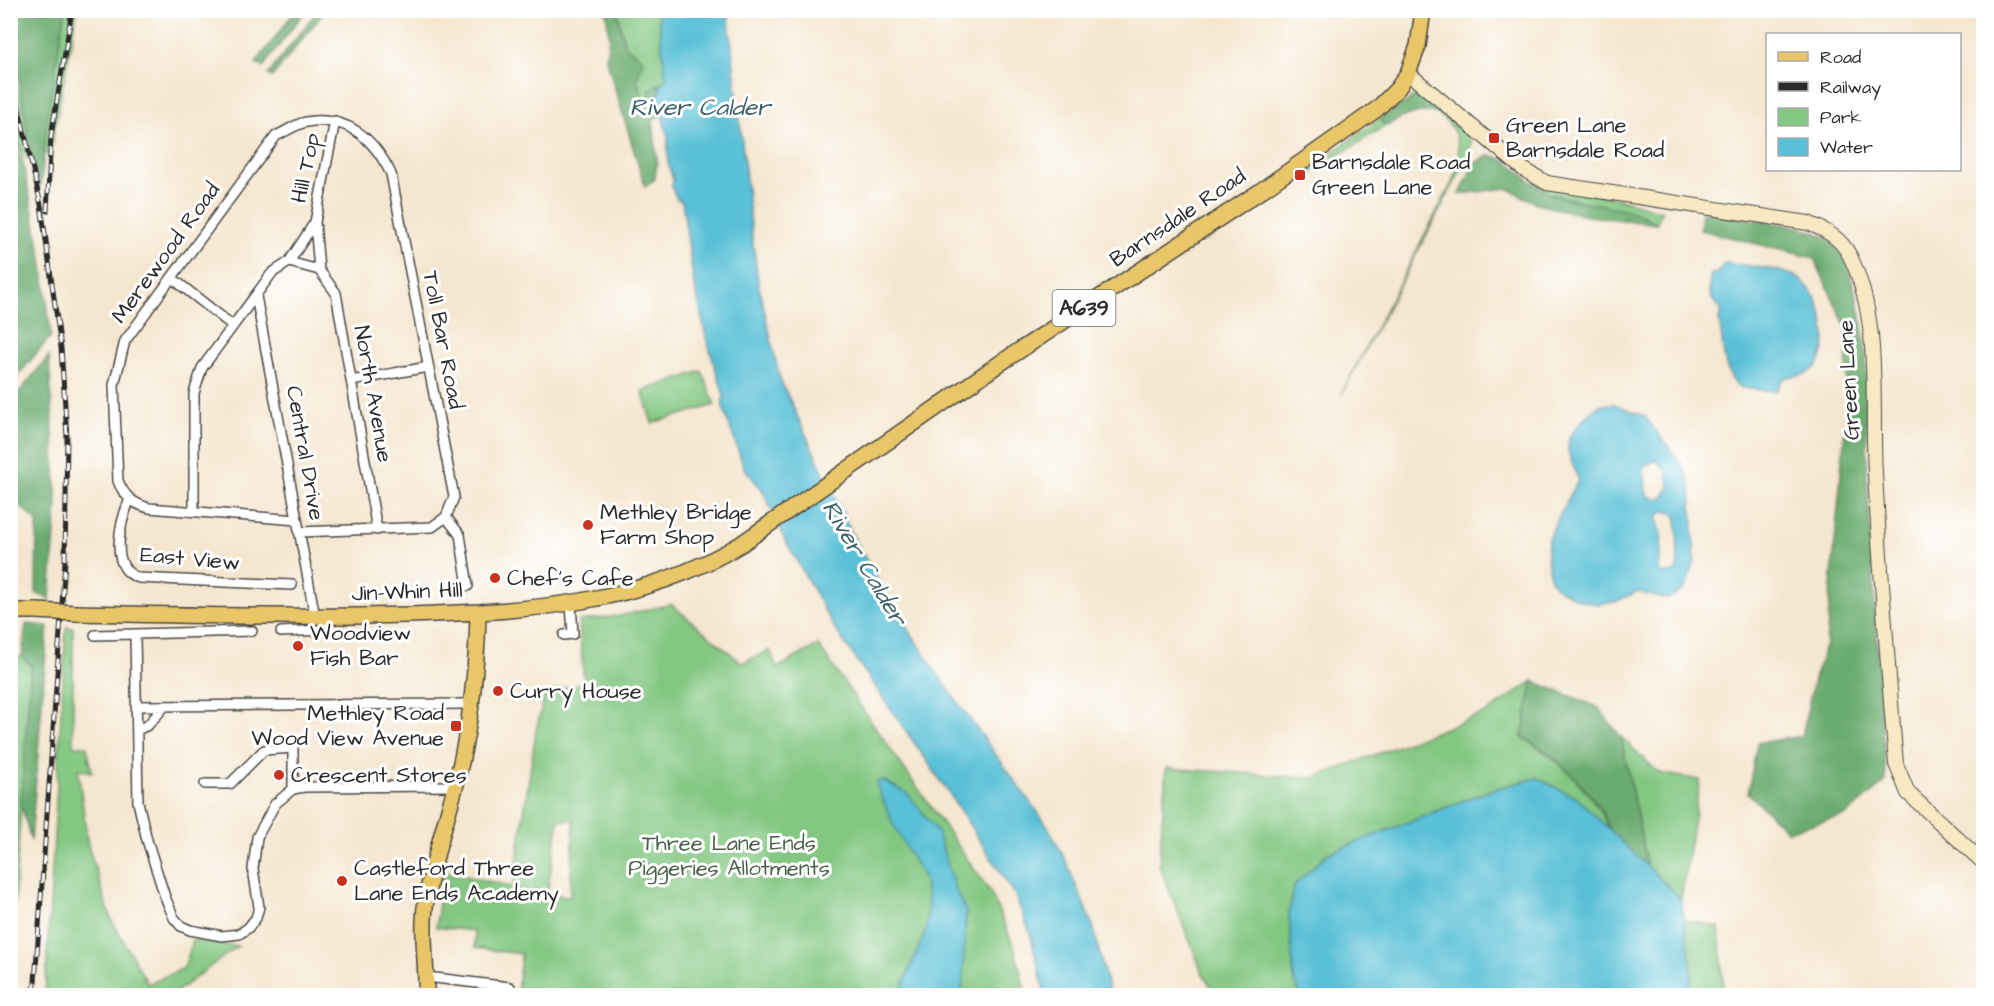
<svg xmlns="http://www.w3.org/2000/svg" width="1994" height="1006" font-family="'Architects Daughter',sans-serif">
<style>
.green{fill:#83c782;stroke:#577956;stroke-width:1.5;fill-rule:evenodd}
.forest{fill:#6aac70;stroke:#4a6c4e;stroke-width:1.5}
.water{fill:#59c0d7;stroke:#427681;stroke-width:1.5;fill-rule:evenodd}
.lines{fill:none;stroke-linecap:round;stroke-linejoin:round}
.street-casing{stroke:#494744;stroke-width:12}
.secondary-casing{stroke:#494744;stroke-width:16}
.primary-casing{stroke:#494744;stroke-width:18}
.street{stroke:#fff;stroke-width:9}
.secondary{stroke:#f6e9c3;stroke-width:14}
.primary{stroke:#e9c769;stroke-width:15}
.rail-casing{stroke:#2b2b2b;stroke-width:5}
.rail{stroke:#fff;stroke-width:3;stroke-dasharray:9;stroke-linecap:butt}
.primary-bridge-casing{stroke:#494744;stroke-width:18;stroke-linecap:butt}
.primary-bridge{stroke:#e9c769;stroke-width:15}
.poi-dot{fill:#c8321e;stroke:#fff;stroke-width:2}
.labels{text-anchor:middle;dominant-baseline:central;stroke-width:6;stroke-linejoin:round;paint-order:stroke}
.shield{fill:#fff;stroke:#6b6b6b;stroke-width:1.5}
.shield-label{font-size:21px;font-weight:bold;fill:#2b2b2b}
.poi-label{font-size:22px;fill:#2b2b2b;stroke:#fff;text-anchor:start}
.street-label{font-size:22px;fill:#2b2b2b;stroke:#fff}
.park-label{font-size:22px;fill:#4a6249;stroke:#fff}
.water-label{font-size:24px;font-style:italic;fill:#3b5f67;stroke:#fff}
</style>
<rect width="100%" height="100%" fill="#fff"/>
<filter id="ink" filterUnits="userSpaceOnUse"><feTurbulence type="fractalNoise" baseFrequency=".0167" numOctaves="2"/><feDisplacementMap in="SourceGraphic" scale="12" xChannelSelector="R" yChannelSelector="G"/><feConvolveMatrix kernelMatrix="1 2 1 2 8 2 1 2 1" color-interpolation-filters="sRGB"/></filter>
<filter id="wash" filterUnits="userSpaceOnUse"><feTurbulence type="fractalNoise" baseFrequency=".008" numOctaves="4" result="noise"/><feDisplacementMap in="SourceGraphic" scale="24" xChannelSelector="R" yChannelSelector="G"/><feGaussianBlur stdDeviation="1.35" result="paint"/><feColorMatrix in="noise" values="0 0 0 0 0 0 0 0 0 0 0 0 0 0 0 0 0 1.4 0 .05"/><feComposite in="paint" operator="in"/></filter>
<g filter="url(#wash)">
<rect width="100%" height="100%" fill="#f5e6cf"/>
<path class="green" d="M 10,11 L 77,11 L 50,153 L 27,159 C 3,115 11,59 10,11 Z
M 617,11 L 658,11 L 666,79 L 650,90 L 646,110 L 637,80 L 643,59 L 625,46 Z
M 1441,108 L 1471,140 L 1469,155 L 1341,395 L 1454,179 C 1462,155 1461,129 1438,114 Z
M 1380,119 L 1385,126 L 1203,242 Z
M 1533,181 L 1625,200 L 1662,211 L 1656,224 L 1645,216 L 1551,194 Z
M 702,371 L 715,405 L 652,423 L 642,391 Z
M 671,604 L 742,663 L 770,650 L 777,668 L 818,645 L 991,893 L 1015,949 L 1026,995 L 517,995 L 521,954 L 475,948 L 474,931 L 436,927 L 443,871 L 513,887 L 536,731 L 545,693 L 584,683 L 579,621 L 619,616 ZM 559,820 L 574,820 L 570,896 L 547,895 Z
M 66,627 L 73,628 L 73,746 L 87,746 L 92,772 L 78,769 L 88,845 L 111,919 L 148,984 L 184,968 L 193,940 L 238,946 L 172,995 L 45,995 Z
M 11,657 L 22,657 L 31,665 L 14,906 L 11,907 Z
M 1533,681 L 1522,737 C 1560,760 1592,789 1610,831 L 1577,798 L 1537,778 L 1491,790 L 1327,854 L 1294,886 L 1289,913 L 1294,979 L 1300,995 L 1216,995 L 1203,974 L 1159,865 L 1166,768 L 1313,778 L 1488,712 Z
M 1621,737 L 1659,773 L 1700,780 L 1681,899 L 1647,866 Z
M 1684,920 L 1719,927 L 1724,995 L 1688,995 L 1692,971 Z"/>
<path class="forest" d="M 10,11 L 65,11 L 47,120 L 41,186 L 38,184 L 28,138 Z
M 295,11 L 305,11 L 263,67 L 256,63 Z
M 317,11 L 325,11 L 272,77 L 268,75 Z
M 606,11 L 617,11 L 625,46 L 643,59 L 637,80 L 645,108 L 650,89 L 661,84 L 658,100 L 663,114 L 653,120 L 657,159 L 655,179 L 645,187 L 606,59 L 609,37 Z
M 1422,92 L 1441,108 L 1438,114 C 1420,107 1401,118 1385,126 L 1380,119 Z
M 10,97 L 42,258 L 51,336 L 11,384 Z
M 1490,155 C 1515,160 1530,187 1553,195 C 1588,207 1626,202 1656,224 L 1588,216 L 1540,205 L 1507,188 L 1460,194 L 1474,163 Z
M 1702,212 L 1794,226 L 1814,232 L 1827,237 L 1841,253 L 1848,266 L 1860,310 L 1866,357 L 1867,477 L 1886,781 L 1846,815 L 1787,831 L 1748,793 L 1757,743 L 1802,736 L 1814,679 L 1826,644 L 1846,416 L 1847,329 L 1814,258 L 1700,230 Z
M 49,356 L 57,504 L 50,600 L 36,593 L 37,521 L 20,506 L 10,504 L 11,402 Z
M 26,624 L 48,626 L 31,841 L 21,804 L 31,665 L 22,657 Z
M 1533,681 L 1598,707 L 1621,737 L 1647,866 L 1610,831 L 1599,806 L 1577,780 L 1550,754 L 1522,737 Z"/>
<path class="water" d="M 658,11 L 728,11 L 752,235 L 759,287 L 780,379 L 854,538 L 884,591 L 938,675 L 1047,825 L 1066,861 L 1093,926 L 1110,995 L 1045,995 L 1030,933 L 1014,893 L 945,787 L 835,629 L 784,538 L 763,491 L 744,468 L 722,404 L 724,396 L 706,337 L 693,278 L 682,201 L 677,199 L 672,188 L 673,180 L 668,163 L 668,138 L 658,100 L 661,84 L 666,79 Z
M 1725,263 C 1745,266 1786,268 1801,280 C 1823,297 1835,348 1814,369 C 1805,377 1794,375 1784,378 L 1776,391 C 1765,390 1753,390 1743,388 C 1722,382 1723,338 1719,319 L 1721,311 C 1709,296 1707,294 1711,274 L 1717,273 Z
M 1614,404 L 1645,416 L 1685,469 L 1691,489 L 1695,562 L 1685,589 L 1668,599 L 1637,592 L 1615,602 L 1597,604 L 1579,600 L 1558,589 L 1550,579 L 1547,557 L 1548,538 L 1578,480 L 1568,451 L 1569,437 L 1587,415 L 1600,405 ZM 1656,460 L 1666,470 L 1670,487 L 1663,497 L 1656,499 L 1647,495 L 1644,471 L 1646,465 ZM 1663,511 L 1673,513 L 1677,518 L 1678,564 L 1676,571 L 1663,574 L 1659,571 L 1662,536 L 1657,518 Z
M 1537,778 L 1577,798 L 1681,899 L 1692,971 L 1688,995 L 1300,995 L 1294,979 L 1289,913 L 1294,886 L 1327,854 L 1491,790 Z
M 882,780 L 907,793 L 937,831 L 955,889 L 966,911 L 962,995 L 899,995 L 926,930 L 928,903 L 924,879 L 894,826 L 876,783 Z"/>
</g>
<g filter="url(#ink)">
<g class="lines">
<defs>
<path id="street" d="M 289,262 L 315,222
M 319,270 L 336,293 L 377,530
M 319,270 L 315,222 L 335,121
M 172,278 L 233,326
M 256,296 L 315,617
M 351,381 L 428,367
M 130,499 C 120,522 108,569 139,578 L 292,585
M 194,511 L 194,393 L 202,368 L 272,273 L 289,262 L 319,270
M 446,517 L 460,535 L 468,586
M 297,520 L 149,508 C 133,504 124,496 118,481 L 114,385 L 125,341 L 276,136 C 285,132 296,124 306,122 C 349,115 374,139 391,174 L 454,497 L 446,517 L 432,527 L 299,532
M 281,632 L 323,630 L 329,617
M 135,634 L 138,802 L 147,840 L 165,897 L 174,918 L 181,926 L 190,930 L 222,936 L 239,934 L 248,928 L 256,918 L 259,907 L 253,869 L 257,837 L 275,804 L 293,789 L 304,787 L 455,786
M 95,635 L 252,631
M 564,635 L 573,634 L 571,604
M 137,706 L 471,704
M 137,730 L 148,725 L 164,707
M 205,784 L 230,784 L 264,750 L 293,748 L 293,789
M 427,977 L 510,987 L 509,996"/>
<path id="secondary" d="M 1408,73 L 1523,169 L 1547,183 L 1808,223 C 1826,230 1841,238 1850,256 C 1882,321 1871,403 1875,473 C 1880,570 1888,667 1896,764 L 1908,793 L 1984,863"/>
<path id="primary" d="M 10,611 L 36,611
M 77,613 C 188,615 298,618 409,615 C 524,611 640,606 741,544 L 996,366 L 1259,192 L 1377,109 L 1398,88 L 1408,73 L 1418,46 L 1423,10
M 426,996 C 427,962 420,928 427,895 C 434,858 446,821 456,784 C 470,728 477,670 478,612"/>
</defs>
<use href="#street" class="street-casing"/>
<use href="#secondary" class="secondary-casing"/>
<use href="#primary" class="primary-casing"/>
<use href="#street" class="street"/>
<use href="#secondary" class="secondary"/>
<use href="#primary" class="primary"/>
<defs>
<path id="rail" d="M 10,70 L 41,205 L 61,348 L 67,436 L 65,561 L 34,996
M 47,211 L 51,136 L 72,10"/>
</defs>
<use href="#rail" class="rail-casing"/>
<use href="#rail" class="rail"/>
<defs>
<path id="primary-bridge" d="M 36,611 L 77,613"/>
</defs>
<use href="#primary-bridge" class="primary-bridge-casing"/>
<use href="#primary-bridge" class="primary-bridge"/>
</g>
</g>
<g class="poi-dot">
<rect x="1488" y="132" width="12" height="12" rx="3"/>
<rect x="1294" y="169" width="12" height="12" rx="3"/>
<circle cx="588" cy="525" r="6"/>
<circle cx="495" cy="578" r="6"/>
<circle cx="298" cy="646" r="6"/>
<circle cx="498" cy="691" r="6"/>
<rect x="450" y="720" width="12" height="12" rx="3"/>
<circle cx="279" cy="775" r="6"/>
<circle cx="342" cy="881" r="6"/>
</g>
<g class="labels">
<rect class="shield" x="1052.5" y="290" width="63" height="36" rx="4.5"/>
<g class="shield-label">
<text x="1084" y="308">A639</text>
</g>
<g class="poi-label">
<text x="1506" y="125">Green Lane<tspan x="1506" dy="25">Barnsdale Road</tspan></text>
<text x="1312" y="162">Barnsdale Road<tspan x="1312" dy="25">Green Lane</tspan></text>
<text x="600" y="512">Methley Bridge<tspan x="600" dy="25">Farm Shop</tspan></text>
<text x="507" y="578">Chef's Cafe</text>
<text x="310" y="633">Woodview<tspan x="310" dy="25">Fish Bar</tspan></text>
<text x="510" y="691">Curry House</text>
<text x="444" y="713" text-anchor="end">Methley Road<tspan x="444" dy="25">Wood View Avenue</tspan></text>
<text x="291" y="775">Crescent Stores</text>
<text x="354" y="868">Castleford Three<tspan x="354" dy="25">Lane Ends Academy</tspan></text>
</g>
<g class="street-label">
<text transform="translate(306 168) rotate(-78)">Hill Top</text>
<text transform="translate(1178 218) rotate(-34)">Barnsdale Road</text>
<text transform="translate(166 253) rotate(-54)">Merewood Road</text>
<text transform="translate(443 340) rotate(79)">Toll Bar Road</text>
<text transform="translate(1849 380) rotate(-93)">Green Lane</text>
<text transform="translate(373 394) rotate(80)">North Avenue</text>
<text transform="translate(305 453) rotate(80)">Central Drive</text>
<text transform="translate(190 559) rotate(5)">East View</text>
<text transform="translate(407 592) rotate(-2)">Jin-Whin Hill</text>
</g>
<g class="park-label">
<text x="729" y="843">Three Lane Ends<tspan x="729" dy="25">Piggeries Allotments</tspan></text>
</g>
<g class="water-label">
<text x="700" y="108">River Calder</text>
<text transform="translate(864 563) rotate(59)">River Calder</text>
</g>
</g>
<rect width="1994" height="1006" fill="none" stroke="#fff" stroke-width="36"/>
<rect x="1766" y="33" width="195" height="138" fill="#ffffff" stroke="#aaaaaa" stroke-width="1.5"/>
<rect x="1778" y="52" width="30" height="9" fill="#e9c769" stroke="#aaaaaa" stroke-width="1.5"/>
<text x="1820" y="63" font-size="18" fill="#2b2b2b">Road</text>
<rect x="1778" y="82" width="30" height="9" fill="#2b2b2b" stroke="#aaaaaa" stroke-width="1.5"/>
<text x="1820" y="93" font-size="18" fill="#2b2b2b">Railway</text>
<rect x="1778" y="108" width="30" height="18" fill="#83c782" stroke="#aaaaaa" stroke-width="1.5"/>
<text x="1820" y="123" font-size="18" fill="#2b2b2b">Park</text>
<rect x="1778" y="138" width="30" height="18" fill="#59c0d7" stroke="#aaaaaa" stroke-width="1.5"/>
<text x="1820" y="153" font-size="18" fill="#2b2b2b">Water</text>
</svg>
